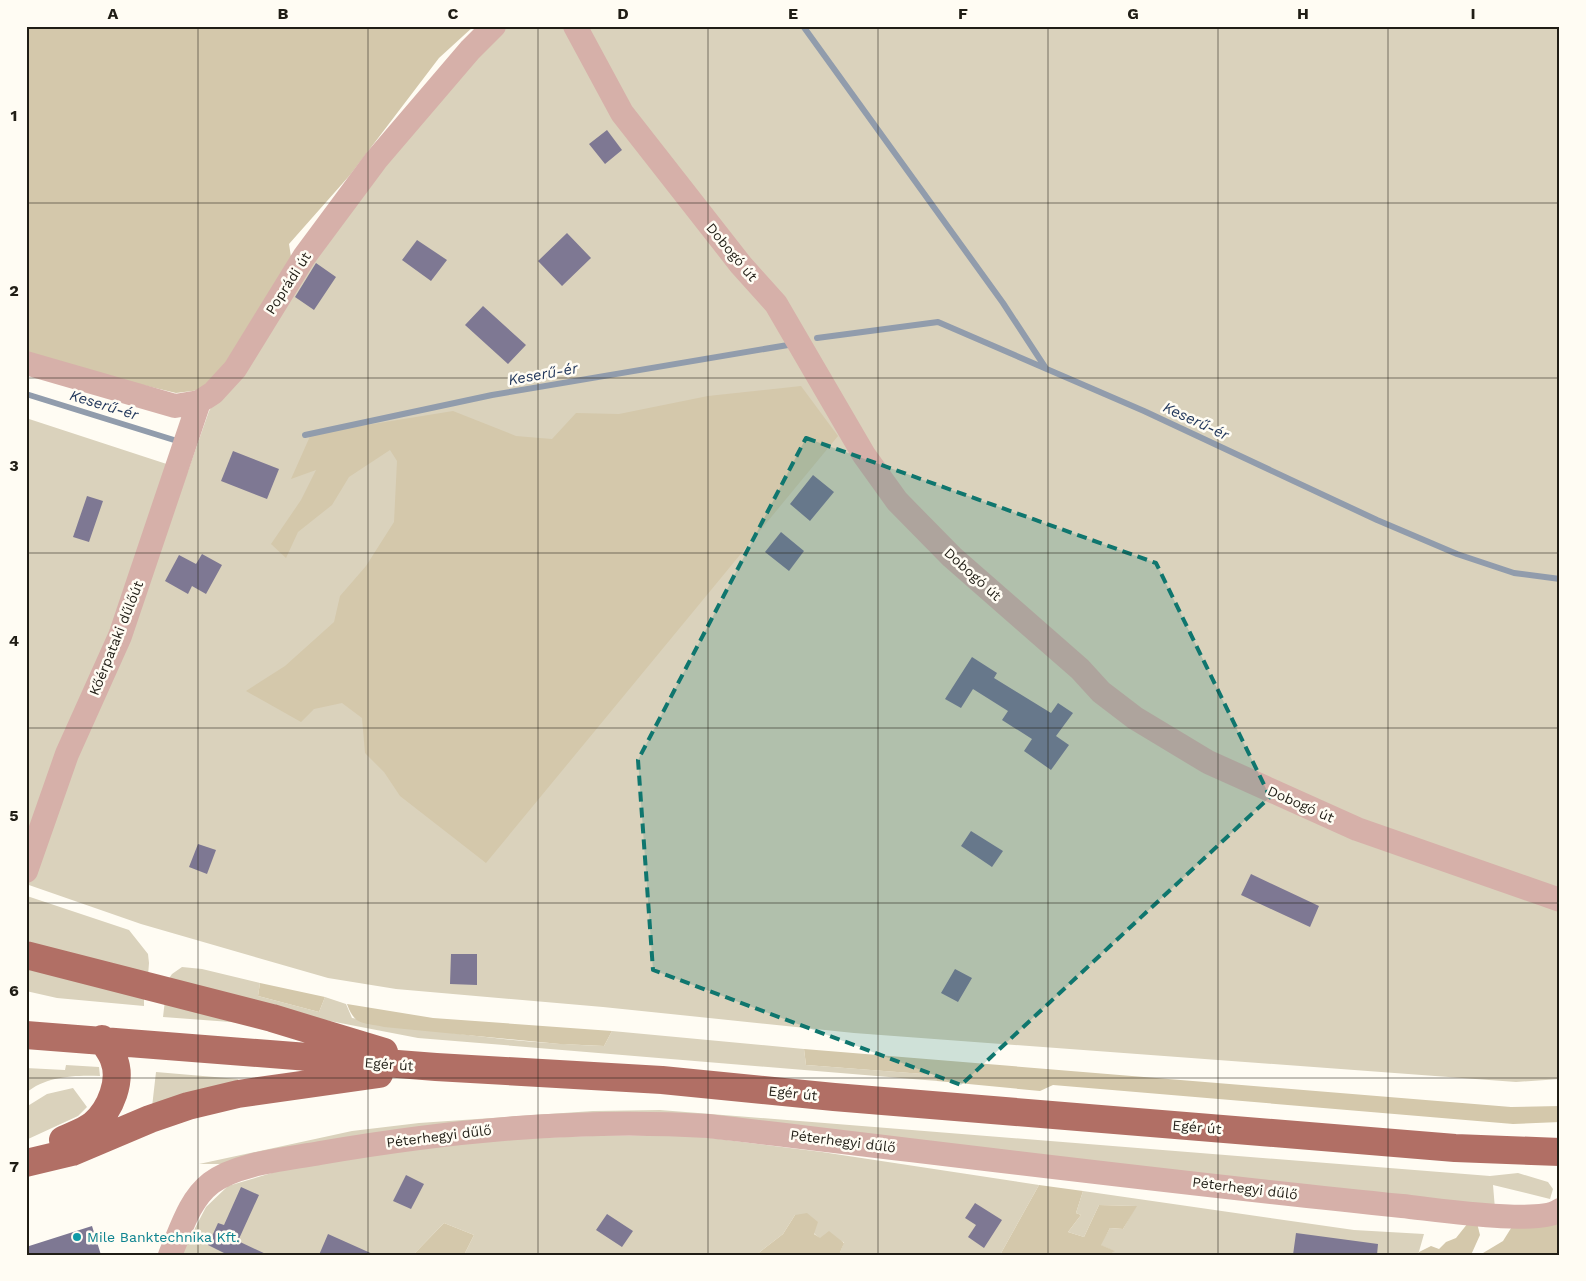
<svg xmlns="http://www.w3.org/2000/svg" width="1586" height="1281" font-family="'Work Sans',sans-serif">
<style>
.green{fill:#dad2bc}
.forest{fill:#d4c8ab}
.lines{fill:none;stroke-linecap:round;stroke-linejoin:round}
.stream{stroke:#919cac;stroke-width:6}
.building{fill:#7e7893}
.minor{stroke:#d6b0a9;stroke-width:24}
.primary{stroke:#b16f65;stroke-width:28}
.marked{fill:#0f766e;fill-opacity:0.2;stroke:#0f766e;stroke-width:4;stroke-dasharray:10 6;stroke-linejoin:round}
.grid{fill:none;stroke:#201d15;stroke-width:1;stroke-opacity:0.55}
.culture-dot{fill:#0f9aa8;stroke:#fffcf3;stroke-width:2}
.labels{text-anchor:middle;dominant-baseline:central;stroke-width:5;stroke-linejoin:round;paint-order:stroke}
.street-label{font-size:14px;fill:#201d15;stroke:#fffcf3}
.culture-label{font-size:14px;fill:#0d838f;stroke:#fffcf3;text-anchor:start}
.water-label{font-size:15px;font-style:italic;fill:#1f355a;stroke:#fffcf3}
.neatline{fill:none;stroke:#201d15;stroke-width:2}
.grid-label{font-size:16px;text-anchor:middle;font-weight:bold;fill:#201d15}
</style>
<rect width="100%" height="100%" fill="#fffcf3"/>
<path class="green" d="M 494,26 L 1560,26 L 1560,1079 L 1516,1082 L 854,1033 L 603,1007 L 396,989 L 328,978 L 141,924 L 26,884 L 26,418 L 188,471 L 209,411 L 343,216 Z
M 27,896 L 129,930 L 148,954 L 149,963 L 148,976 L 38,947 L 29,941 L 26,934 Z
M 182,967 L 202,969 L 260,983 L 258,996 L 319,1012 L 325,997 L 346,1004 L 352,1018 C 435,1032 519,1043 604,1046 L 612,1031 L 804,1049 L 806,1065 L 937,1075 L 937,1081 L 418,1038 L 309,1017 L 168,980 L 172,974 Z
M 26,969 L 144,995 L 144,1006 L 57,998 L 26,991 Z
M 165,1000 L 244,1023 L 163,1017 Z
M 66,1065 L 99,1067 L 100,1076 C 75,1075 46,1076 26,1093 L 26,1068 L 65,1070 Z
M 156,1072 L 238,1079 L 239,1081 L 152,1107 Z
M 73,1088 L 87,1107 L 78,1116 L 26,1140 L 26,1107 L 47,1094 Z
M 660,1110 L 1490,1176 L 1518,1173 L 1548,1182 L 1553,1189 L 1550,1199 L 1493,1185 L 1495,1209 L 692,1118 L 229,1164 L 199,1164 L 352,1131 L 419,1123 L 593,1111 Z
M 593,1136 L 695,1136 L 822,1152 L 1039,1185 L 1000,1255 L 839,1255 L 844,1242 L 820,1239 L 795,1215 L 783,1234 L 756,1255 L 464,1255 L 474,1235 L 444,1223 L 413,1255 L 181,1255 L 206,1207 L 228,1186 L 285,1169 L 476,1140 Z
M 1083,1191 L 1354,1230 L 1424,1234 L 1418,1255 L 1109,1255 L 1114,1251 L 1100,1245 L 1110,1228 L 1123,1229 L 1136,1206 L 1099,1205 L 1084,1237 L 1068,1232 L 1081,1215 L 1076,1213 Z"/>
<path class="forest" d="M 26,26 L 474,26 L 439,58 L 350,175 L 289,244 L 292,263 L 208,389 L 176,393 L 52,363 L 26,353 Z
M 801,386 L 838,436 L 486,863 L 400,796 L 384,772 L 365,753 L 362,718 L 342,703 L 314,709 L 301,722 L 246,691 L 285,666 L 334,622 L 340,596 L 366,566 L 394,522 L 397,461 L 390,450 L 349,477 L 332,505 L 298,532 L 286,558 L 271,544 L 301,500 L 316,470 L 291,479 L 311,434 L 453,411 L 516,436 L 552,439 L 576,413 L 619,414 L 708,396 Z
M 260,983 L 325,997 L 319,1012 L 258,996 Z
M 347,1004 L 433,1018 L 612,1031 L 604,1046 L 560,1044 L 384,1027 C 362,1022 355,1026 347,1004 Z
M 804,1049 L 1511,1107 L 1560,1106 L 1560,1122 L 1513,1124 L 1053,1085 L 1040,1091 L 937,1081 L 936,1075 L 806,1065 Z
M 1039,1185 L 1083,1191 L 1076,1213 L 1081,1215 L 1068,1232 L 1084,1237 L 1099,1205 L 1137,1206 L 1123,1229 L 1110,1228 L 1101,1245 L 1115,1251 L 1109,1255 L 1000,1255 Z
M 807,1213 L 818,1222 L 814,1234 L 820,1238 L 829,1231 L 844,1243 L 839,1255 L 756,1255 L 783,1234 L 795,1215 Z
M 444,1223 L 474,1235 L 464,1255 L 413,1255 Z
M 1468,1223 L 1477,1223 L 1480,1235 L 1471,1255 L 1418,1255 L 1419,1252 L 1431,1246 L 1439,1249 L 1446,1242 L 1456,1238 Z
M 1560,1223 L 1560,1255 L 1484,1255 L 1483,1253 L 1503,1241 L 1513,1225 Z"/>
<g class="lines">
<path class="stream" d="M 803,26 L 1003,303 L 1045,367
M 817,338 L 938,322 L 1144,411 L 1377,520 L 1457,554 L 1514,573 L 1560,579
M 26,394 L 174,440
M 305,435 L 492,395 L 788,345"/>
</g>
<path class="building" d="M 607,130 L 622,150 L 605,164 L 589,144 Z
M 567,233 L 591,258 L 562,286 L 538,261 Z
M 417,240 L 447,260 L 431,281 L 402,260 Z
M 316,263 L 336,277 L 314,310 L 295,297 Z
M 483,306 L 526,345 L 508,364 L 465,325 Z
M 233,451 L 279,469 L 267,499 L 221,481 Z
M 813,475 L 834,492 L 810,521 L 790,504 Z
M 87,496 L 103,501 L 89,542 L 73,537 Z
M 781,532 L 804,551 L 789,571 L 765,552 Z
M 202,554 L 222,565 L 206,594 L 192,586 L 188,594 L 165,581 L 179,555 L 196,564 Z
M 972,657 L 997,673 L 994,678 L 1051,713 L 1058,703 L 1073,713 L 1056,736 L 1069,745 L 1051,770 L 1024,751 L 1032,739 L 1002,720 L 1008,711 L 973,689 L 961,708 L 945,699 Z
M 971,831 L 1003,851 L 992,867 L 961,846 Z
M 198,844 L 216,850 L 207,874 L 189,867 Z
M 1251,874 L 1319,906 L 1310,927 L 1241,895 Z
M 451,954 L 477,954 L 477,985 L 450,984 Z
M 955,969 L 972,978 L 958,1002 L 941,993 Z
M 406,1175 L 424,1184 L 411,1209 L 393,1201 Z
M 241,1187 L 259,1195 L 238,1241 L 268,1255 L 228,1255 L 208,1245 L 218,1223 L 224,1225 Z
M 975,1203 L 1002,1220 L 984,1248 L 968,1237 L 976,1225 L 965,1218 Z
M 607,1214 L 633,1231 L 622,1247 L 596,1230 Z
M 92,1226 L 101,1255 L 26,1255 L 26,1247 Z
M 1296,1233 L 1378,1244 L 1377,1255 L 1293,1255 Z
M 328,1234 L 375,1255 L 319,1255 Z"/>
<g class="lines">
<path class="minor" d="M 575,26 L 622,113 L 741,265 L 776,304 L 864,455 L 897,501 L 952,557 L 1080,669 L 1101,692 L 1135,718 L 1208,762 L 1357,829 L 1560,900
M 26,363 L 175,406 L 199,402 L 213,393 L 235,369 L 304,257 L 376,160 L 470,50 L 494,26
M 26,871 L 67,754 L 120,636 L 199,402
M 170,1255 C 181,1230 189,1200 211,1183 C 237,1163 288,1159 320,1153 C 449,1131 577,1118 708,1126 C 939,1153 1171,1183 1402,1206 C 1433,1209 1538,1226 1560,1210"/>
<path class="primary" d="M 26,955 L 272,1018 L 384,1052
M 26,1035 L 436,1067 L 662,1080 L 834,1097 L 1455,1148 L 1560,1152
M 63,1140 C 73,1135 86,1131 94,1124 C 111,1109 122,1080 114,1060 C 112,1053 106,1046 102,1039
M 26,1163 L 72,1152 L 150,1119 L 188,1106 L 238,1094 L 379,1074"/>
</g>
<path class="marked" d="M 806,438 L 1156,563 L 1270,797 L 961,1085 L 653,970 L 638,760 Z"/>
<path class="grid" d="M 198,26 L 198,1255M 368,26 L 368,1255M 538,26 L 538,1255M 708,26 L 708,1255M 878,26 L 878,1255M 1048,26 L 1048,1255M 1218,26 L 1218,1255M 1388,26 L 1388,1255M 26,203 L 1560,203M 26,378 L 1560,378M 26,553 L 1560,553M 26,728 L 1560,728M 26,903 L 1560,903M 26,1078 L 1560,1078"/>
<circle class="culture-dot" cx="77" cy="1237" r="5"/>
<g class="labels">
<g class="street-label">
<text transform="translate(732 252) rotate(50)">Dobogó út</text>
<text transform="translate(288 283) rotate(-57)">Poprádi út</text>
<text transform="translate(973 574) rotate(42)">Dobogó út</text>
<text transform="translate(116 638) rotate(-68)">Kőérpataki dűlőút</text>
<text transform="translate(1301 804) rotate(24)">Dobogó út</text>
<text transform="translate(389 1064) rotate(4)">Egér út</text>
<text transform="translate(793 1093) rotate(6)">Egér út</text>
<text transform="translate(1197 1127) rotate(5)">Egér út</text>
<text transform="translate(439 1136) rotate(-7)">Péterhegyi dűlő</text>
<text transform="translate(843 1141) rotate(7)">Péterhegyi dűlő</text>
<text transform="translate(1245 1188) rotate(7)">Péterhegyi dűlő</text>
</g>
<g class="culture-label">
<text x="87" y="1237">Mile Banktechnika Kft.</text>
</g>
<g class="water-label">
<text transform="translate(543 374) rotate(-10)">Keserű-ér</text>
<text transform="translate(104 405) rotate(17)">Keserű-ér</text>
<text transform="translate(1196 421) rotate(25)">Keserű-ér</text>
</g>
</g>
<rect width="1586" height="1281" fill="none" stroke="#fffcf3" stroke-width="55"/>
<rect x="28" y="28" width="1530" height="1226" class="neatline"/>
<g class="grid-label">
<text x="113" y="19">A</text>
<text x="283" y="19">B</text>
<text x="453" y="19">C</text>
<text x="623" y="19">D</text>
<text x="793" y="19">E</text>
<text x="963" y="19">F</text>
<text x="1133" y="19">G</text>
<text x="1303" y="19">H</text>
<text x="1473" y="19">I</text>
<text x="14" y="121">1</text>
<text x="14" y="296">2</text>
<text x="14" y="471">3</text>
<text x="14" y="646">4</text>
<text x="14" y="821">5</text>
<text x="14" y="996">6</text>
<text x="14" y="1172">7</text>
</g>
</svg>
